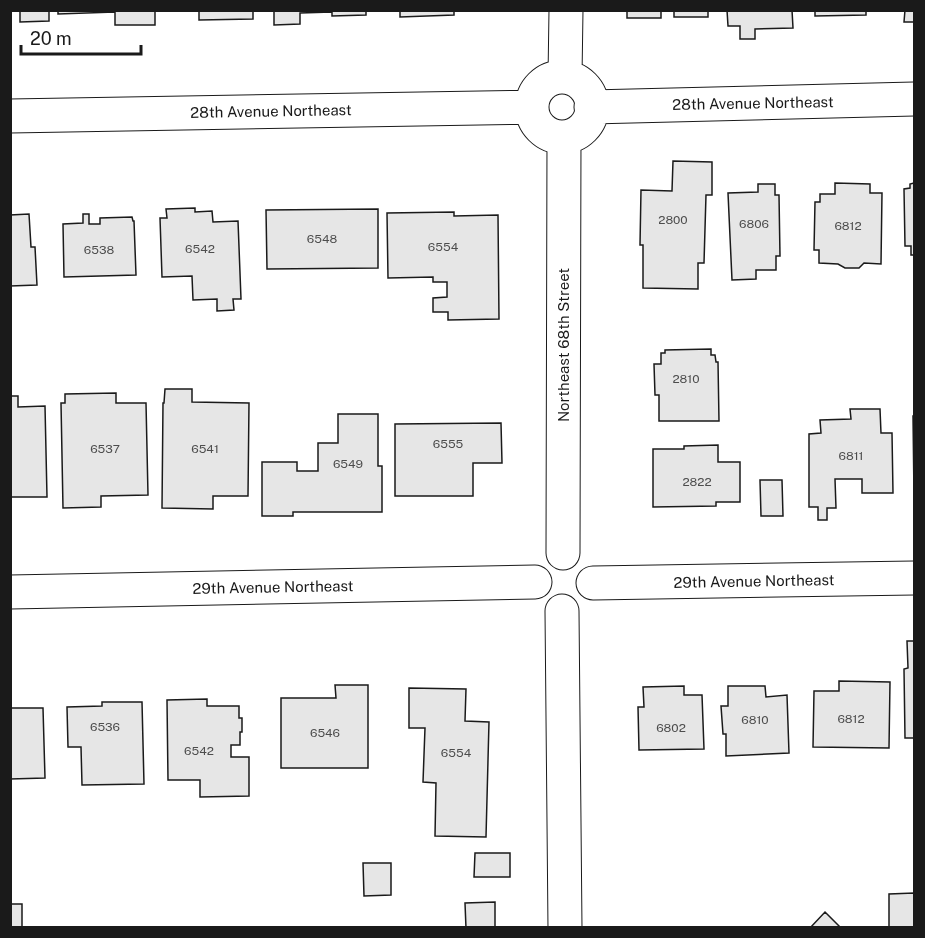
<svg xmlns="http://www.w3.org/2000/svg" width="925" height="938" font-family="'Public Sans',sans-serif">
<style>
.building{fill:#e6e6e6;stroke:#1a1a1a;stroke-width:1.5}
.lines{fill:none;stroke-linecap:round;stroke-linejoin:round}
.street-casing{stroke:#1a1a1a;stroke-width:35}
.street{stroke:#fff;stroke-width:33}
.labels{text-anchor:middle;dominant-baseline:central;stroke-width:4.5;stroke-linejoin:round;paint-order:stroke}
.number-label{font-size:12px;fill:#4d4d4d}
.street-label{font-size:15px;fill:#1a1a1a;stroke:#fff}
</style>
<rect width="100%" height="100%" fill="#fff"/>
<path class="building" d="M 20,10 L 49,10 L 49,21 L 20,22 Z
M 58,10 L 155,10 L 155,25 L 115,25 L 115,12 L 58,14 Z
M 199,10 L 253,10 L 253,19 L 199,20 Z
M 274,10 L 366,10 L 366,15 L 332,16 L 332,12 L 300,13 L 300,24 L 274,25 Z
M 400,10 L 454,10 L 454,15 L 400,17 Z
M 627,10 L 661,10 L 661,18 L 627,18 Z
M 674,10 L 708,10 L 708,17 L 674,17 Z
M 727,10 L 792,10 L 793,28 L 755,29 L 755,39 L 740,39 L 740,26 L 728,26 Z
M 815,10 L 866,10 L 866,15 L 815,16 Z
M 905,10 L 914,10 L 914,22 L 904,22 Z
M 673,161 L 712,162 L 712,195 L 706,195 L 704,263 L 698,263 L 698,289 L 643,288 L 643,245 L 640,245 L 641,190 L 672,191 Z
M 835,183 L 870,184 L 870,193 L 882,193 L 881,264 L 864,263 L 859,268 L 845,268 L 838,264 L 819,263 L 819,250 L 814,250 L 815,202 L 820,202 L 820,194 L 835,194 Z
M 914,183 L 914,255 L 911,255 L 911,246 L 905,246 L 904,189 L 910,188 L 910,184 Z
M 758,184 L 775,184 L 775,195 L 779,195 L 780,256 L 776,256 L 776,270 L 756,270 L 756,279 L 732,280 L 728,193 L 758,192 Z
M 195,208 L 195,212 L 212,211 L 213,222 L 238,221 L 241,299 L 233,299 L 234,310 L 217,311 L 217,299 L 193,300 L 192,276 L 162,277 L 160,218 L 167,218 L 166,209 Z
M 378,209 L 378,268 L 267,269 L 266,210 Z
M 454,212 L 454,216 L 498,215 L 499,319 L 448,320 L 448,312 L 433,312 L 433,298 L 447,297 L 447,282 L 433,282 L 433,277 L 388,278 L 387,213 Z
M 29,214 L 31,247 L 35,247 L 37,285 L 10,286 L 10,215 Z
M 83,214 L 89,214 L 89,224 L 100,224 L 100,218 L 132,217 L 133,221 L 134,221 L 136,275 L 64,277 L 63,224 L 83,223 Z
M 711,349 L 711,355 L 715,355 L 716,362 L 718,362 L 719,421 L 659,421 L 659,395 L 655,395 L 654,364 L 661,364 L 661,353 L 665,353 L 665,350 Z
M 165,389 L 192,389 L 192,402 L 249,403 L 248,496 L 213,496 L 213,509 L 162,508 L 163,403 L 164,403 Z
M 116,393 L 116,403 L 146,403 L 148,495 L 101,496 L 101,507 L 63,508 L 61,403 L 65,403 L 65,394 Z
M 10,396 L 18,396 L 18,407 L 45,406 L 47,497 L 10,497 Z
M 850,409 L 880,409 L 881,433 L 892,433 L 893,493 L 862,493 L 862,479 L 835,479 L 836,508 L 827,508 L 827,520 L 818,520 L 818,507 L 809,507 L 809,434 L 821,433 L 820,420 L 851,419 Z
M 338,414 L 378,414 L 378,466 L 382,466 L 382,512 L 293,512 L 293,516 L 262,516 L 262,462 L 297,462 L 297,471 L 318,471 L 318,443 L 338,443 Z
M 913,416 L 914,416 L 914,495 Z
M 501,423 L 502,463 L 473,463 L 473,496 L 395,496 L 395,424 Z
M 718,445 L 718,462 L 740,462 L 740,502 L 716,502 L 716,506 L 653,507 L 653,449 L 684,449 L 684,446 Z
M 760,480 L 782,480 L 783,516 L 761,516 Z
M 907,641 L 914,641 L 914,738 L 905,738 L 904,669 L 908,668 Z
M 839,681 L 890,682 L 889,748 L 813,747 L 814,691 L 839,691 Z
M 335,685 L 368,685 L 368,768 L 281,768 L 281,698 L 336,698 Z
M 684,686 L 684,695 L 702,695 L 704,749 L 639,750 L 638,707 L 644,707 L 643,687 Z
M 728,686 L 765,686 L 766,697 L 787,695 L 789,753 L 726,756 L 726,734 L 723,734 L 721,706 L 728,706 Z
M 409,688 L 466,689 L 465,721 L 489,722 L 486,837 L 435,836 L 436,783 L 423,782 L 425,728 L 409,728 Z
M 207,699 L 207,706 L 239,706 L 239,718 L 242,718 L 242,732 L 240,732 L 240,745 L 231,745 L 231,757 L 249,757 L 249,796 L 200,797 L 200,780 L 168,780 L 167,700 Z
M 102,702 L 142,702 L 144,784 L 82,785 L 81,747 L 68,747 L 67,707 L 102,706 Z
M 10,708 L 43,708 L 45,778 L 10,779 Z
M 475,853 L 510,853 L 510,877 L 474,877 Z
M 363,863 L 391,863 L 391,895 L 364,896 Z
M 914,893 L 914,928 L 889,928 L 889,894 Z
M 495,902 L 495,928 L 466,928 L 465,903 Z
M 10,904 L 22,904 L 22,928 L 10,928 Z
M 825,912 L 841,928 L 810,928 Z"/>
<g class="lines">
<defs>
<path id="street" d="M 565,77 L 566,10
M532 107a30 30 0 1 1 60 0a30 30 0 1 1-60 0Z
M 591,107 L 914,99
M 10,116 L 532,107
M 563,553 L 564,137
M 593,583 L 914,578
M 10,592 L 535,582
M 562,611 L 565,928"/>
</defs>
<use href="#street" class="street-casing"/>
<use href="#street" class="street"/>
</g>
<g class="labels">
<g class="number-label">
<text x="673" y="220">2800</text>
<text x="754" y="224">6806</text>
<text x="848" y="226">6812</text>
<text x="322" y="239">6548</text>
<text x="443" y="247">6554</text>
<text x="200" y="249">6542</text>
<text x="99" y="250">6538</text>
<text x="686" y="379">2810</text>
<text x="448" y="444">6555</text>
<text x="105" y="449">6537</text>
<text x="205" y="449">6541</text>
<text x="851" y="456">6811</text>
<text x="348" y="464">6549</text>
<text x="697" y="482">2822</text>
<text x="851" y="719">6812</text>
<text x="755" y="720">6810</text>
<text x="105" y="727">6536</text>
<text x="671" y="728">6802</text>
<text x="325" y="733">6546</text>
<text x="199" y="751">6542</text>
<text x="456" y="753">6554</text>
</g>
<g class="street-label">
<text transform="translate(753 103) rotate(-1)">28th Avenue Northeast</text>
<text transform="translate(271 111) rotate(-1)">28th Avenue Northeast</text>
<text transform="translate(563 345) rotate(-90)">Northeast 68th Street</text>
<text transform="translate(754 581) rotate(-1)">29th Avenue Northeast</text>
<text transform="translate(273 587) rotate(-1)">29th Avenue Northeast</text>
</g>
</g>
<rect width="925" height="938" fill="none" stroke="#1a1a1a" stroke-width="24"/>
<path d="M21 45v9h120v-9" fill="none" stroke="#1a1a1a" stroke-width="3"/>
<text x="30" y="45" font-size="18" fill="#1a1a1a" stroke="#ffffff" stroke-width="4.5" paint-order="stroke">20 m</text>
</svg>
